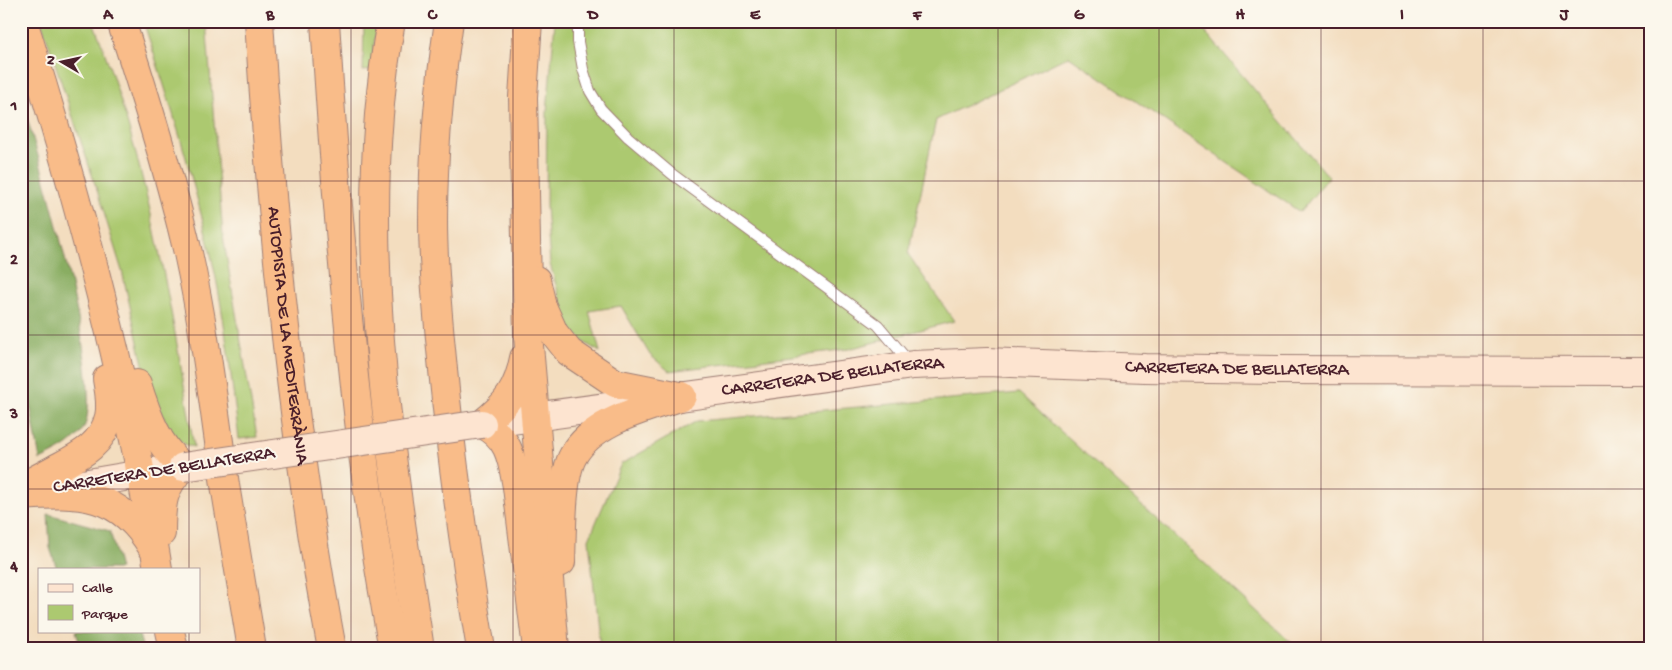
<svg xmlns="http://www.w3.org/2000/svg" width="1672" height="670" font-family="'Gochi Hand',sans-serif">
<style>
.green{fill:#acc970;stroke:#7b744e}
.forest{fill:#89ad62;stroke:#6a6646}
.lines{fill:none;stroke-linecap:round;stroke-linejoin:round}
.lane-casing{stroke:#9e7e75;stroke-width:12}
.secondary-casing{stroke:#9e7e75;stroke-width:30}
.highway-casing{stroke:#9e7e75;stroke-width:30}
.lane{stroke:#fff;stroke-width:10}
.secondary{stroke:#fde4d0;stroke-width:28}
.highway{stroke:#f9bc89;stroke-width:28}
.secondary-bridge-casing{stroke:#9e7e75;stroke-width:30;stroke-linecap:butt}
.secondary-bridge{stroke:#fde4d0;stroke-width:28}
.grid{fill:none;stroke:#4a1f2b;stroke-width:1;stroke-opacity:0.55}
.labels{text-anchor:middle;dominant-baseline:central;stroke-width:4;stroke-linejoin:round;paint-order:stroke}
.street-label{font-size:19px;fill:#4a1f2b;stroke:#fbf7ec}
.neatline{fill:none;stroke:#4a1f2b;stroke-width:2}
.grid-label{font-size:16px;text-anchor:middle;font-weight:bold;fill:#4a1f2b}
</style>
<rect width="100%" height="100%" fill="#fbf7ec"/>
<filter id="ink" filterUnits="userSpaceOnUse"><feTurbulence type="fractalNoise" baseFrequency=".02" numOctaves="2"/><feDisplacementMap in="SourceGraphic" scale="10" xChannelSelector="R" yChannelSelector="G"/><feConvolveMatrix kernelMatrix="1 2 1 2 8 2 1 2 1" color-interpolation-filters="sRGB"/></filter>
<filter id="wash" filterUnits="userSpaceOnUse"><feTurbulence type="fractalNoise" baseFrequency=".0096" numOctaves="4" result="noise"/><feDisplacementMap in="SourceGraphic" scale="20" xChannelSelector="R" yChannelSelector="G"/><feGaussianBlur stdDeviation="1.12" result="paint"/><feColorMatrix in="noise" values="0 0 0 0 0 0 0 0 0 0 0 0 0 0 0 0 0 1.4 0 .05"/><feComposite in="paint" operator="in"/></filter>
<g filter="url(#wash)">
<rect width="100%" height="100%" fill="#f3ddbf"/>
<path class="green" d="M 41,21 L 93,21 C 146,158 171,302 194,447 L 186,445 L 179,440 L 176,445 L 145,373 L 122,271 L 96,187 Z
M 143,21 L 206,21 L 223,236 L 257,437 L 239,439 C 231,378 225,315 211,255 C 193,176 169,98 143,21 Z
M 364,21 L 377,21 L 371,70 L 363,71 Z
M 555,21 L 1196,21 L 1329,177 L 1300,212 L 1069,56 L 936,120 L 908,254 L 954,321 L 849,349 L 669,371 L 650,355 L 621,306 L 589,311 L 600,352 L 585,343 L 572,330 L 564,313 L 550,264 L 546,206 L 547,112 Z
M 1019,393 L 1298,649 L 600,649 L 589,539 L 621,464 L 697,421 Z"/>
<path class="forest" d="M 21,98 C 37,150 108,390 83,429 C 73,445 56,452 40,460 L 21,355 Z
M 48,514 L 110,531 L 120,569 L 57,569 L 50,548 Z
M 76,631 L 138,631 L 143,649 L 81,649 Z"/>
</g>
<g filter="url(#ink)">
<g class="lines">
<defs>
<path id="lane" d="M 578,21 L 578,42 L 583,69 L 590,91 L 601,109 L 628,137 L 672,174 L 878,325 L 910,363"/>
<g id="secondary">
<path id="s1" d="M 482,424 L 913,365 L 987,362 L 1145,368 L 1275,370 L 1651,371"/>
<path d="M 47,490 L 183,467"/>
</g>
<g id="highway">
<path d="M 23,21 C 79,201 128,383 158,569"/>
<path d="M 121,21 C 146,98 170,175 188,253 C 205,330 214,408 225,485 C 234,539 243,594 252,649"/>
<path id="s2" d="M 259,21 C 272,231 293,442 332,649"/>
<path d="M 325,21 C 335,186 348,351 371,514 C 377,559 385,604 393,649"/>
<path d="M 391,21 C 354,229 388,443 420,649"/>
<path d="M 449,21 C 439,88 433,153 433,221 C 433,263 437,307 441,349 C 450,449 464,549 481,649"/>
<path d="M 528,21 L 523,97 L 528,334 L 555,649"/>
<path d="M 536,280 L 542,306 L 554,333 L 569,352 L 615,383 L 680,396"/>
<path d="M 524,358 C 518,390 507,404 482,424 C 510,437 512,460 517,487 L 537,649"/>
<path d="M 137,384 C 147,416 157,445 183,467 C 162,487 161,505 161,533"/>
<path d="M 21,487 C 33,481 44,475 55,469 C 79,456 102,446 109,417 C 112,404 109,391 107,379"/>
<path d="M 21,496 C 79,492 120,492 152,547"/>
<path d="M 561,562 C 562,536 561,477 573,456 C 593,420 645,409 682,396"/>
<path d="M 170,631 L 174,649"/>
</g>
</defs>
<use href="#lane" class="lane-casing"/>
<use href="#secondary" class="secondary-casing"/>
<use href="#highway" class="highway-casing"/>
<use href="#lane" class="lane"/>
<use href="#secondary" class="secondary"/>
<use href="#highway" class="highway"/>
<defs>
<path id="secondary-bridge" d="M 183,467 L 482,424"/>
</defs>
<use href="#secondary-bridge" class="secondary-bridge-casing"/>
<use href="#secondary-bridge" class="secondary-bridge"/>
</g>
</g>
<path class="grid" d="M 189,21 L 189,569M 351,21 L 351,649M 513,21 L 513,649M 674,21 L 674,649M 836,21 L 836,649M 998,21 L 998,649M 1159,21 L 1159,649M 1321,21 L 1321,649M 1483,21 L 1483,649M 21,181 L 1651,181M 21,335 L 1651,335M 21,489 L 1651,489M 189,631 L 189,649"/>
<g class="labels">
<g class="street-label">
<text stroke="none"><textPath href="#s2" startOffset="316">AUTOPISTA DE LA MEDITERRÀNIA</textPath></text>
<text stroke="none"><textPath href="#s1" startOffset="759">CARRETERA DE BELLATERRA</textPath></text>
<text stroke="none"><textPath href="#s1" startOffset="354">CARRETERA DE BELLATERRA</textPath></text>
<text transform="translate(164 471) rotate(-9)">CARRETERA DE BELLATERRA</text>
</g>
</g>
<rect width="1672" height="670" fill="none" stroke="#fbf7ec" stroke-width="55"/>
<rect x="38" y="568" width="162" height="65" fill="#fbf7ec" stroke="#b4a19f"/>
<rect x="48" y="584" width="25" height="8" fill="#fde4d0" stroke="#b4a19f"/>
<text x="82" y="592" font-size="15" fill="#4a1f2b">Calle</text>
<rect x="48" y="605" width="25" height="15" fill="#acc970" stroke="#b4a19f"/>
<text x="82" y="618" font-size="15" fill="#4a1f2b">Parque</text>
<g transform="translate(62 62) rotate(279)" stroke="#fbf7ec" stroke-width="4" paint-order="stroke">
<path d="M0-4L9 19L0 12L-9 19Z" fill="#4a1f2b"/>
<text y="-8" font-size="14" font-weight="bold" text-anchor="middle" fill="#4a1f2b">N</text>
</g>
<rect x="28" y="28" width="1616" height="614" class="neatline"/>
<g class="grid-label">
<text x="108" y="19">A</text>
<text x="270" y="19">B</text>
<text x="432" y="19">C</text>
<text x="593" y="19">D</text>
<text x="755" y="19">E</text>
<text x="917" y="19">F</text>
<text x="1079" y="19">G</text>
<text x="1240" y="19">H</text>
<text x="1402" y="19">I</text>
<text x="1564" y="19">J</text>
<text x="14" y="110">1</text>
<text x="14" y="264">2</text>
<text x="14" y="418">3</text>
<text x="14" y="571">4</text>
</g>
</svg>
